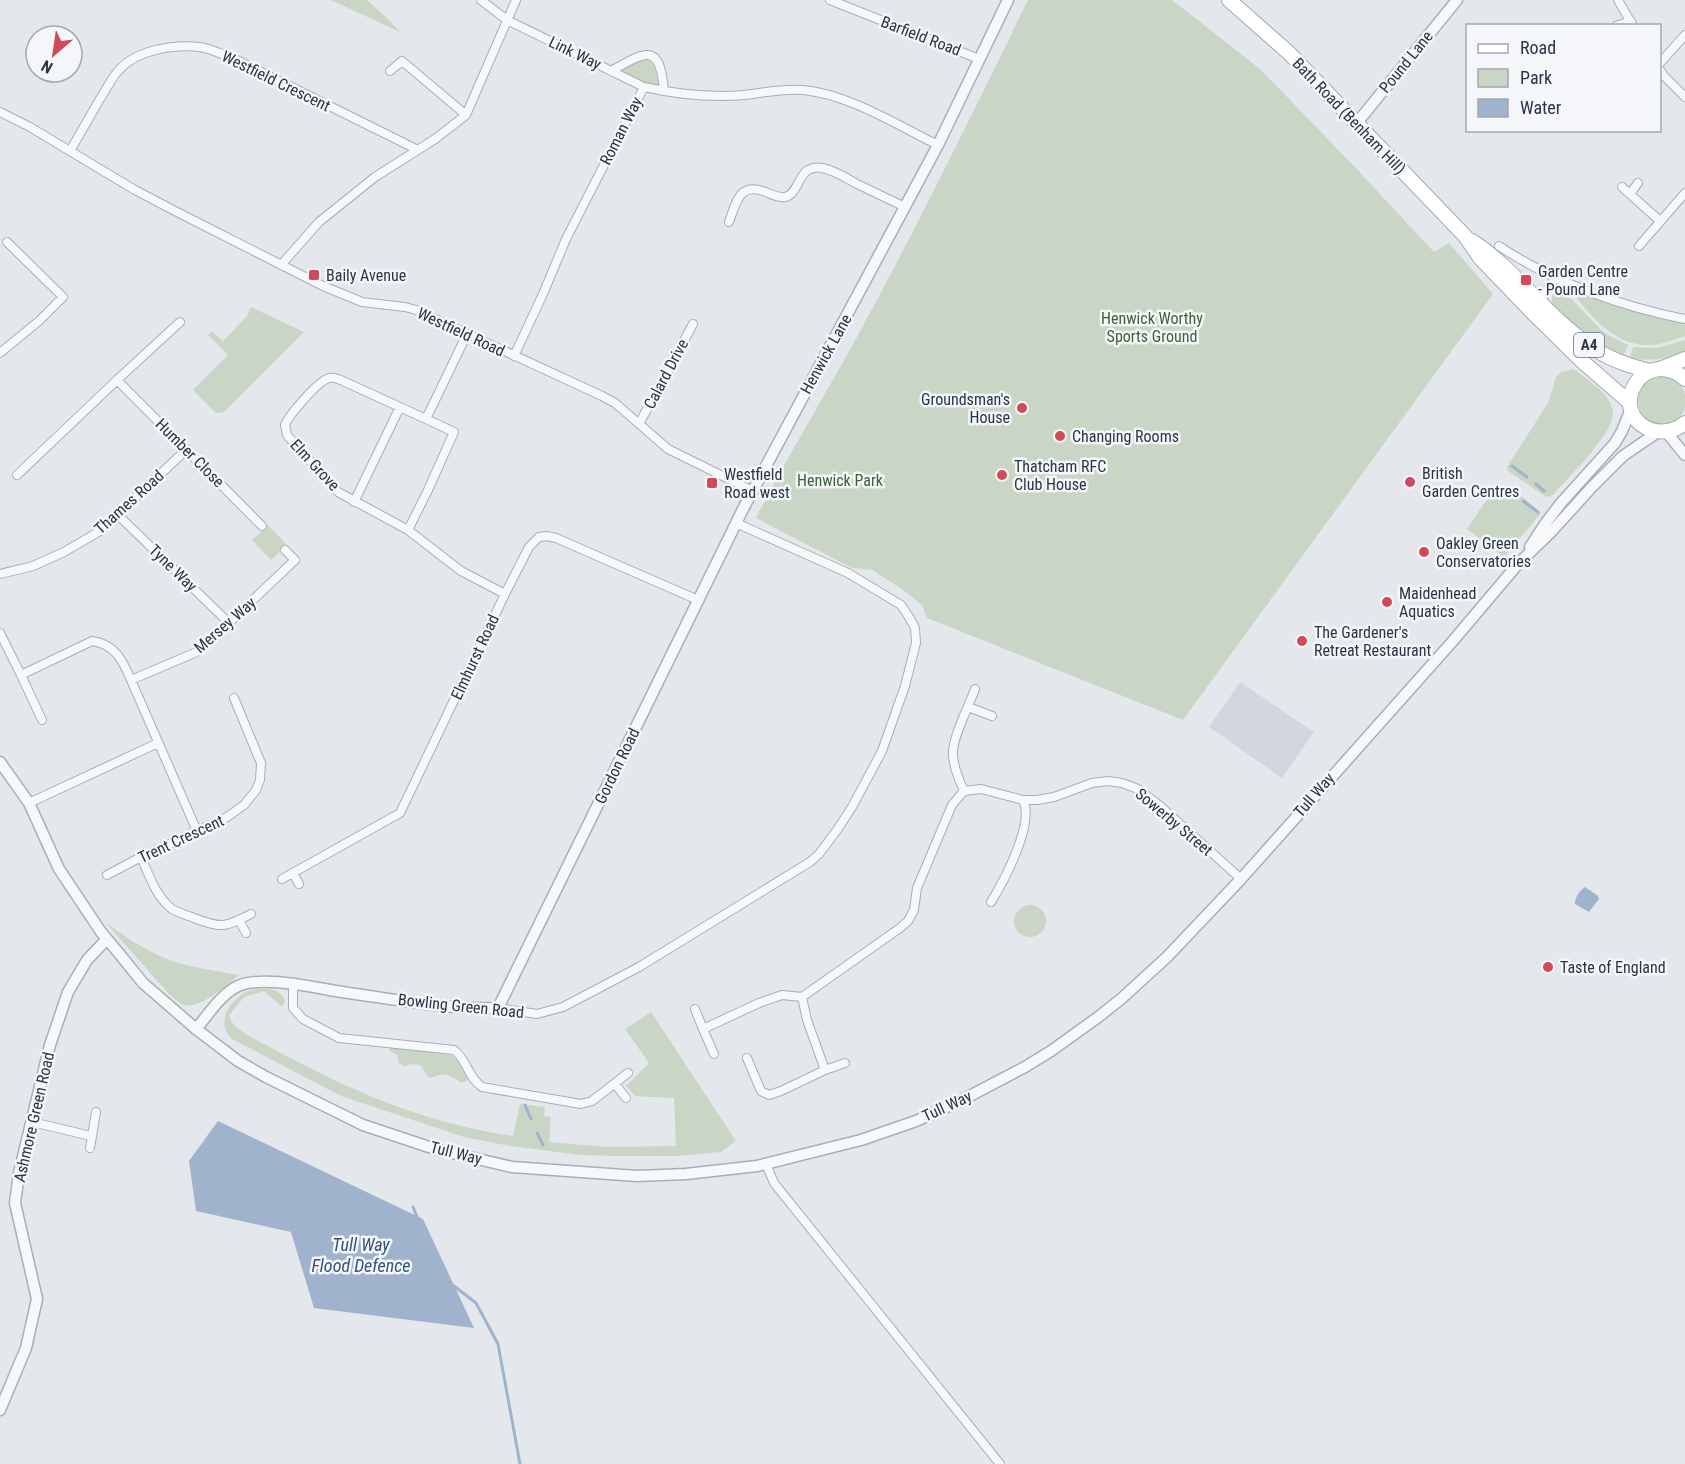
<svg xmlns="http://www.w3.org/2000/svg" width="1685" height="1464" font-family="'Roboto Condensed',sans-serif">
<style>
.built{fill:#d2d6de}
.green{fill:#c9d6c5}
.water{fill:#9fb4cc}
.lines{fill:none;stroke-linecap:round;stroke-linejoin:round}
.stream{stroke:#9fb4cc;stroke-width:3}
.minor-casing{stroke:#a9aeb7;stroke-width:10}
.tertiary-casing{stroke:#a9aeb7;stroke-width:13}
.primary-casing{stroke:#a3abb8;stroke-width:16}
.minor{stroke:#f7f8fa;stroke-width:8}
.tertiary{stroke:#f7f8fa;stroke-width:10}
.primary{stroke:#fff;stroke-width:14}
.poi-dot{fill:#d1495b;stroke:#f4f6f9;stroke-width:2}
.labels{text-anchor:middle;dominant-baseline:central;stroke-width:5;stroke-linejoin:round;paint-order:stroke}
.shield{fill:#f4f6f9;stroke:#676e7b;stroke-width:1.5}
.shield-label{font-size:15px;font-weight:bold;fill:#2b3445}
.street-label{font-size:16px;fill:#2b3445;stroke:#f4f6f9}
.poi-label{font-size:16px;fill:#2b3445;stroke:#f4f6f9;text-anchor:start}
.park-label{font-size:16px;fill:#3f6138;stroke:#f4f6f9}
.water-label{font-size:18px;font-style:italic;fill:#34527a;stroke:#f4f6f9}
</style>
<rect width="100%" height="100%" fill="#e4e7ec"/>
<path class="built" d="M 1240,682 L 1314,732 L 1282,778 L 1209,727 Z"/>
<path class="green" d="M 331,0 L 367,0 L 388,19 L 400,32 Z
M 1028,0 L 1172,0 L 1260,69 L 1350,162 L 1434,252 L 1449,243 L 1493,294 L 1183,720 L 927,618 L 922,605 L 899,587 L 872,570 L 852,568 L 756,518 C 790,452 829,389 864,324 C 922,217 975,109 1028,0 Z
M 652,56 L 663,91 L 611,71 Z
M 1568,288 L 1618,306 L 1685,323 L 1685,336 C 1673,340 1661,345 1649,345 C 1612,346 1589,312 1568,288 Z
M 1562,289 L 1601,330 L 1608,335 L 1628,345 L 1623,357 C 1612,352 1522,300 1562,289 Z
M 251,307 L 304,332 L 224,412 L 216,413 L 193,390 L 228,355 L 208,335 L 212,331 L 223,341 L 247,316 Z
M 1685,340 L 1685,355 C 1666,358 1648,362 1630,358 L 1633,347 L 1657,348 Z
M 1573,369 C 1580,373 1586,378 1592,383 C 1601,390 1612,400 1613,412 C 1614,434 1568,477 1554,494 L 1550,497 L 1545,496 L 1508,471 L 1507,467 L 1548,403 L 1556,377 L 1562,372 Z
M1638 401a24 24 0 1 1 48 0a24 24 0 1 1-48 0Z
M 1506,486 L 1519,494 L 1541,513 L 1504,557 L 1467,529 C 1477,515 1489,491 1506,486 Z
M 268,525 L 287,545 L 271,560 L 252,540 Z
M1014 921a16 16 0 1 1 32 0a16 16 0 1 1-32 0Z
M 105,922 C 124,936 143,949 165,958 C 185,967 218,971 239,975 C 227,984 201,1009 185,1005 C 179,1004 174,998 169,994 Z
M 258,989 C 271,989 279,988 285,1000 L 282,1007 L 264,991 C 258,994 250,994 245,997 C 239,1002 233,1010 229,1016 C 232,1029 257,1040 268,1046 C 344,1088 426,1124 513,1136 L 520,1104 L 545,1107 L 544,1116 L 551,1117 L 549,1142 L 606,1147 L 676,1146 L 674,1098 L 635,1096 L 626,1086 L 649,1063 L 625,1029 L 651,1012 L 736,1141 L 721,1152 L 675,1156 L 618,1156 L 581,1155 L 510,1146 L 464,1137 L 341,1096 L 232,1039 C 218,1026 225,1007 240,996 C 245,991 252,990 258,989 Z
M 390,1047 L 451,1055 L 458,1061 L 468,1080 L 462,1083 C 449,1075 446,1071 431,1078 L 428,1077 L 420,1065 L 412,1064 L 404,1066 L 399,1063 L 397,1055 L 390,1051 Z"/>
<path class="water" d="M 1585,887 L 1598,896 L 1599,899 L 1589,912 L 1575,904 C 1574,899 1580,890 1585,887 Z
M 218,1121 L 423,1219 L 474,1328 L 314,1308 L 291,1232 L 196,1211 L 189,1161 Z"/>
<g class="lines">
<path class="stream" d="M 1512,466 L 1527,477
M 1536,484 L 1544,491
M 1501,491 L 1507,490 L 1515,495
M 1523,501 L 1538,512
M 525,1105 L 531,1119
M 537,1133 L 543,1145
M 413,1207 L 417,1217
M 454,1286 L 476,1303 L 498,1344 L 520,1464"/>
<defs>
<path id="minor" d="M 481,0 L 507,20 L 644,87
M 830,0 L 979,59
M 1618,0 L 1633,26
M 1616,26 L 1631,21
M 1660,63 L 1685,35
M 1660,70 L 1664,76 L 1685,97
M 390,71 L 402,61 L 466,115
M 611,71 C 646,51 660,42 664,91
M 0,112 L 30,127 L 135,190 L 175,211 L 323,286 L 362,302 L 405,307 L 416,310 L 602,396 L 615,403 L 668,449 L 753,491
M 70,151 C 80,134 90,116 100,99 C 106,90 111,79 118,71 C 136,50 173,44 200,47 C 212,49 223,55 235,59 L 416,149
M 1622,187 L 1660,221
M 1630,194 L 1638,183
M 729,222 C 737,200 740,181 768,193 C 773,195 779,198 785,197 C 797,195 798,176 808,170 C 812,168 818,167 822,168 C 833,170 845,177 855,183 C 872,191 888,199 905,207
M 1499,246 C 1553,282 1622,307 1685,319
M 1639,246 L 1685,193
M 281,265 L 319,222 L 375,177 L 435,139 L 466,115 L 516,0
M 1538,304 L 1556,277
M 467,334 L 426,419 L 454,432 L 428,490 L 408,530 L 461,571 L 505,594
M 0,353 L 39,321 L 63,297 L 7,242
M 514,356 L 543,294 L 566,239 L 644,87 C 676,94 710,98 744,95 C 763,93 783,88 803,90 C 848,94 897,125 938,145
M 117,380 L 180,322
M 639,424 L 693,324
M 17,475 L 117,380 L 262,526
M 354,502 L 400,407
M 117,514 L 229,623
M 408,530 L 338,492 L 287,435 L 285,425 C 289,415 318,381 329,378 C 333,377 339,379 343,381 L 426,419
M 0,574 L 33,566 L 64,552 L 100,531 L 187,449
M 0,633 L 21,675 L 92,641 C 115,644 123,661 131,680 L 199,651 L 295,560 L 285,550
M 21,675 L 42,720
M 131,680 L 197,831
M 968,707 L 992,716
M 964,791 C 959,780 953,766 953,754 C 952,738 969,706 975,689
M 29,803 L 158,743
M 141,857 C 149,875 156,897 172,909 C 179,913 187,915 194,918 C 222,929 225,927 251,914
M 293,873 L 299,884
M 107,875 L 141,857 L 227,817 L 244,805 L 256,790 L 260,780 L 261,763 L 234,698
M 282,879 L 400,813 L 505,594 L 529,547 L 539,537 L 547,536 L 556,538 L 698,600
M 991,902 C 1004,881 1035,823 1023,800
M 239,920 L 246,933
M 293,984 L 293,1008 L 303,1019 L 339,1038 L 454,1050 C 467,1059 468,1078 482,1087 L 581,1104 L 592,1101 L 628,1073
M 802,997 L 807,1020 L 825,1070 L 845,1063
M 498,1008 L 537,1014 L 563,1007 L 639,967 L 810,862 L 819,854 L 837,830 L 852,807 L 882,751 L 905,686 L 916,643 L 915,628 L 909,617 L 901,605 L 848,573 L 736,523
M 695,1009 L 703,1029
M 714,1054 L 703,1029 L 759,1003 L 782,995 L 802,997 L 900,928 L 908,921 L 914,910 L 917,888 L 952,805 L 964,791 L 981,789 L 1023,800 L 1037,800 L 1054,797 L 1092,783 L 1108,781 L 1122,783 L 1138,789 L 1160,806 L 1241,879
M 747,1058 L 761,1091 L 769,1095 L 781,1091 L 825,1070
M 615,1084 L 626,1098
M 32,1122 L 91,1136
M 90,1148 L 96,1112
M 766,1164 L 774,1183 L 1000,1464"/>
<path id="tertiary" d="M 1356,124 L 1457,0
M 1667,433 L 1685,455
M 1530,547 L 1545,524 L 1561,503 L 1615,443 L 1622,431 L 1631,409
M 0,762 L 29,803 L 59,869 L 101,932 L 117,951 L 143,983 L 196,1029 L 238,1061 L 266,1077 L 363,1125 L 435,1149 L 512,1167 L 637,1176 L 686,1174 L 757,1166 L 861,1140 L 916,1121 L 964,1099 L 1025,1067 L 1051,1051 L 1097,1018 L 1121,999 L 1167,957 L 1241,879 L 1452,642 L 1518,564 L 1552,531 L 1591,488 L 1623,456 L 1658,432
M 196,1029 C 208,1015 221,994 238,986 C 262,975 316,988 342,992 C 394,999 446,1010 498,1008 L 744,507 L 938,145 L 1008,0
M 0,1410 L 26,1348 L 37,1299 L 15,1203 L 19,1173 L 50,1045 L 68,992 L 87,960 L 107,939"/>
<path id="primary" d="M 1229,0 L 1289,53 L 1465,236 L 1481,259 L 1532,312 L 1583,362 L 1629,402
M 1472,241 C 1519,272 1550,322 1598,351 C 1614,361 1631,366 1649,371
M 1660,369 L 1685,359
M 1685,379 C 1678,372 1669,369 1659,369 C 1650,370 1641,375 1636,383 C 1614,416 1655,447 1685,423"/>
</defs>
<use href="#minor" class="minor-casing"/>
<use href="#tertiary" class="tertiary-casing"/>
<use href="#primary" class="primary-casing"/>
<use href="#minor" class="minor"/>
<use href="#tertiary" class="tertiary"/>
<use href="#primary" class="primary"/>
</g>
<g class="poi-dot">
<rect x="308" y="269" width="12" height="12" rx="3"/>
<rect x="1520" y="274" width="12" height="12" rx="3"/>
<circle cx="1022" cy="408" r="6"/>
<circle cx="1060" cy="436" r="6"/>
<circle cx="1002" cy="475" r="6"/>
<circle cx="1410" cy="482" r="6"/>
<rect x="706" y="477" width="12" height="12" rx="3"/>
<circle cx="1424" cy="552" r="6"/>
<circle cx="1387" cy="602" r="6"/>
<circle cx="1302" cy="641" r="6"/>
<circle cx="1548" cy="967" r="6"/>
</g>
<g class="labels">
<rect class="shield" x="1574" y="333" width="30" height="24" rx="4.5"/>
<g class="shield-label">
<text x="1589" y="345">A4</text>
</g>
<g class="street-label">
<text transform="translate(921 36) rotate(21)">Barfield Road</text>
<text transform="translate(575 53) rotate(26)">Link Way</text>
<text transform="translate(1406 62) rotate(-51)">Pound Lane</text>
<text transform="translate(276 81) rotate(26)">Westfield Crescent</text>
<text transform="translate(1349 116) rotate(46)">Bath Road (Benham Hill)</text>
<text transform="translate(621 131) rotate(-63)">Roman Way</text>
<text transform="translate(461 332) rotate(25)">Westfield Road</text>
<text transform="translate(826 354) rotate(-61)">Henwick Lane</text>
<text transform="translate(666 374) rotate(-62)">Calard Drive</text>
<text transform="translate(190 453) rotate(45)">Humber Close</text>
<text transform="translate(315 465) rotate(47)">Elm Grove</text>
<text transform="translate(129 502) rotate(-42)">Thames Road</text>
<text transform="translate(173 568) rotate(44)">Tyne Way</text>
<text transform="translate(225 625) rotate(-41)">Mersey Way</text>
<text transform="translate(475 657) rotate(-65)">Elmhurst Road</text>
<text transform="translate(617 766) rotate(-64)">Gordon Road</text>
<text transform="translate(1314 795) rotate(-49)">Tull Way</text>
<text transform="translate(1174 822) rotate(40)">Sowerby Street</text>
<text transform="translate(181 839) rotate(-25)">Trent Crescent</text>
<text transform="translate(461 1006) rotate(6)">Bowling Green Road</text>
<text transform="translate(947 1106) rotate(-25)">Tull Way</text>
<text transform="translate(34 1117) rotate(-77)">Ashmore Green Road</text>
<text transform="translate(456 1153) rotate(14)">Tull Way</text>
</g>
<g class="poi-label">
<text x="1538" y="271">Garden Centre<tspan x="1538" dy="18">- Pound Lane</tspan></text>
<text x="326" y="275">Baily Avenue</text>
<text x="1010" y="399" text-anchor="end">Groundsman's<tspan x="1010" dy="18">House</tspan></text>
<text x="1072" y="436">Changing Rooms</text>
<text x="1014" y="466">Thatcham RFC<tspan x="1014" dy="18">Club House</tspan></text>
<text x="1422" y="473">British<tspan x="1422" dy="18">Garden Centres</tspan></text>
<text x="724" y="474">Westfield<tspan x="724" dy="18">Road west</tspan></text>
<text x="1436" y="543">Oakley Green<tspan x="1436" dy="18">Conservatories</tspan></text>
<text x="1399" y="593">Maidenhead<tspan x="1399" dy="18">Aquatics</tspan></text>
<text x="1314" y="632">The Gardener's<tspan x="1314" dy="18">Retreat Restaurant</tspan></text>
<text x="1560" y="967">Taste of England</text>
</g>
<g class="park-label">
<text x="1152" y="318">Henwick Worthy<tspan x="1152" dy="18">Sports Ground</tspan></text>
<text x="840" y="480">Henwick Park</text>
</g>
<g class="water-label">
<text x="361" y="1244">Tull Way<tspan x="361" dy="21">Flood Defence</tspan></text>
</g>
</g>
<rect x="1466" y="24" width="195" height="108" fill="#f4f6f9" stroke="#a4a8b1" stroke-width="1.5"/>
<rect x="1478" y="44" width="30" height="9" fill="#ffffff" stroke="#a4a8b1" stroke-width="1.5"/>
<text x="1520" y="54" font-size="18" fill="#2b3445">Road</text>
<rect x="1478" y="69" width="30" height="18" fill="#c9d6c5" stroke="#a4a8b1" stroke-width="1.5"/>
<text x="1520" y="84" font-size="18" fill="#2b3445">Park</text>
<rect x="1478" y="99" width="30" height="18" fill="#9fb4cc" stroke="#a4a8b1" stroke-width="1.5"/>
<text x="1520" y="114" font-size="18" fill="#2b3445">Water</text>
<g transform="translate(54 54) rotate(209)"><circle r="28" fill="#f4f6f9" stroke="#a4a8b1" stroke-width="1.5"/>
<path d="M0-4.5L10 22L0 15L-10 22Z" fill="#d1495b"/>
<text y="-9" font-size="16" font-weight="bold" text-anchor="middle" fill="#2b3445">N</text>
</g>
</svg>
